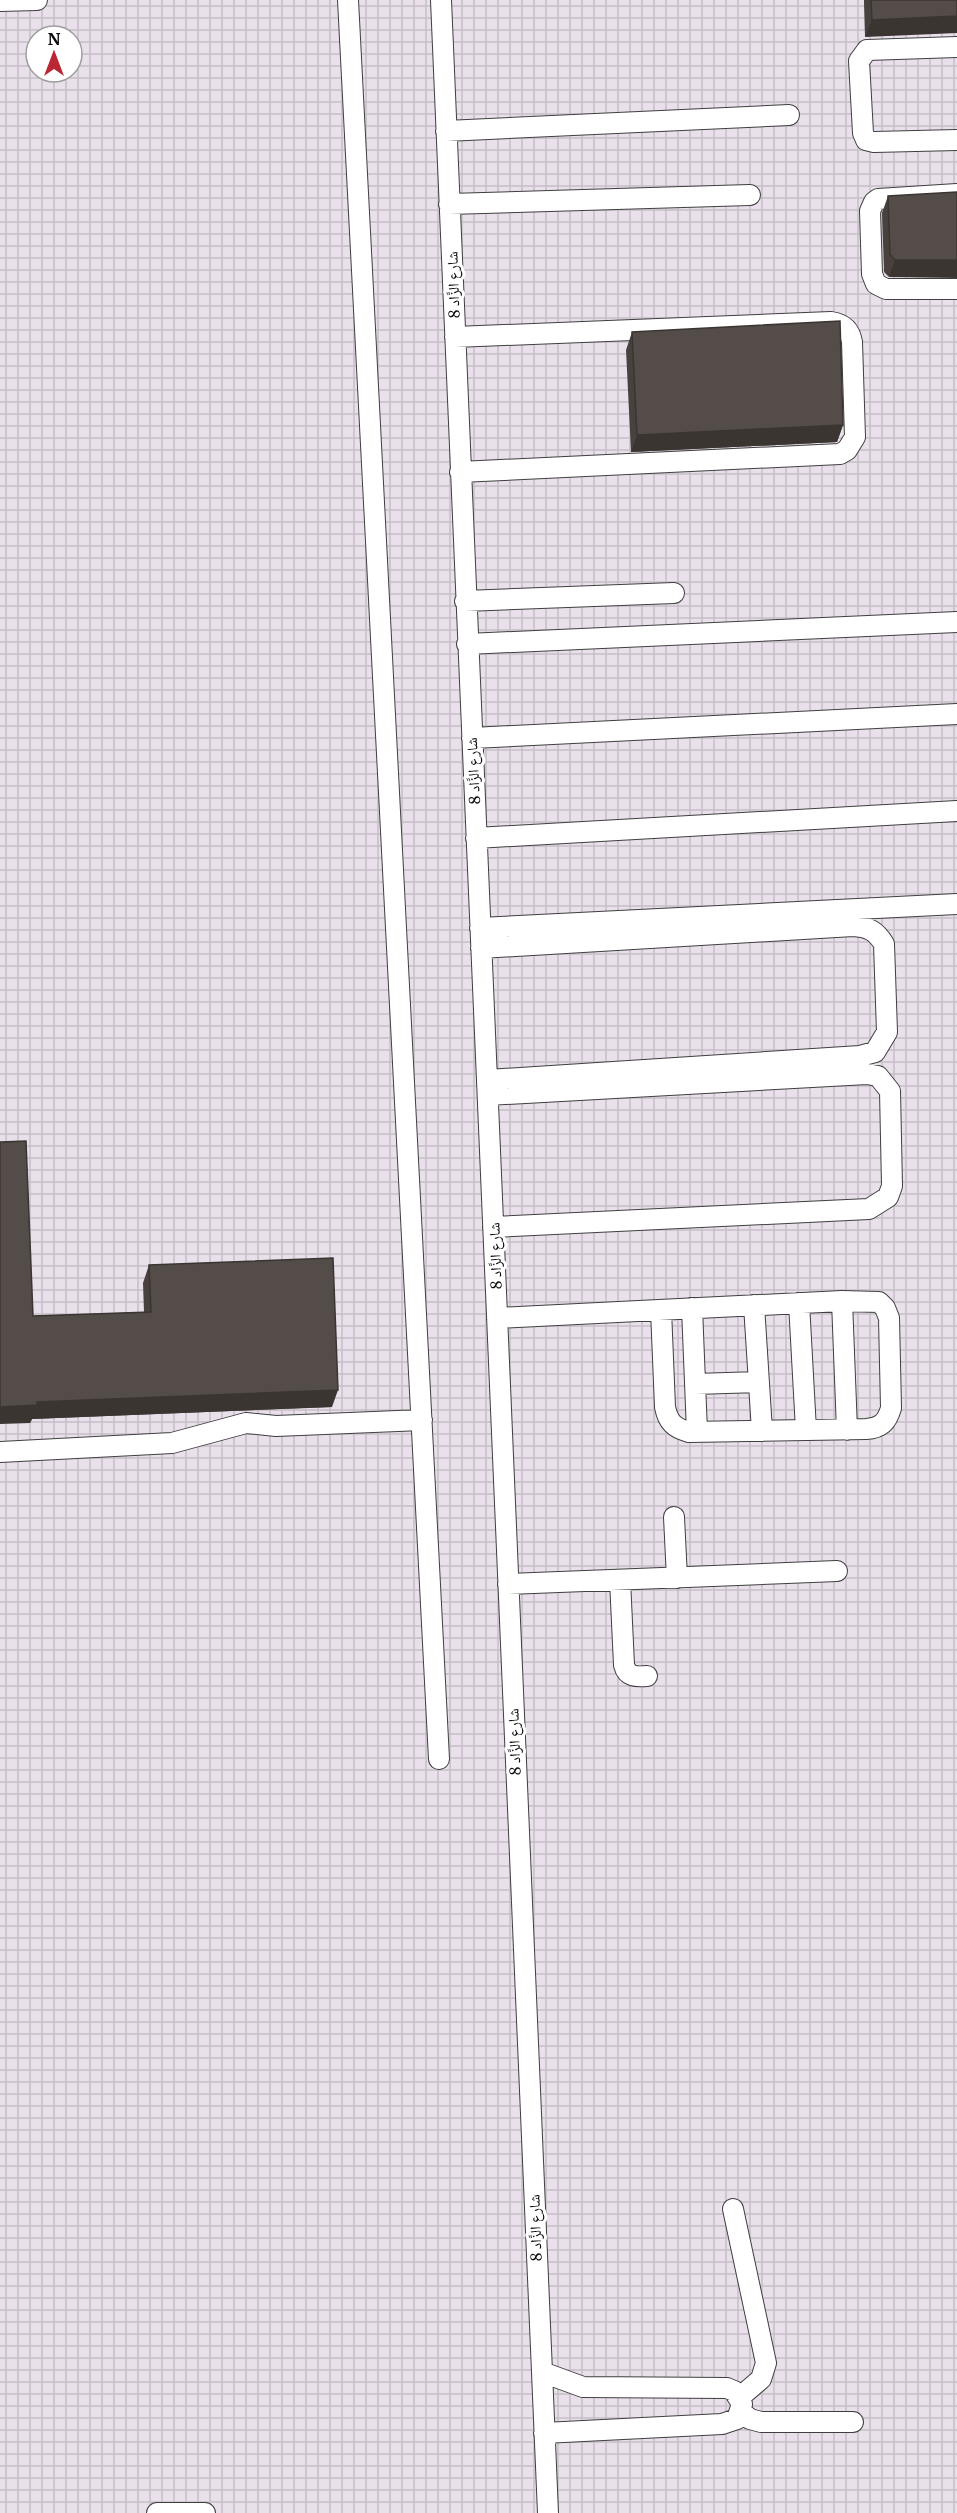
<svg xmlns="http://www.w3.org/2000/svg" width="957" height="2513" font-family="Merriweather,'Noto Naskh Arabic',serif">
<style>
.industrial{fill:url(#industrial-grid);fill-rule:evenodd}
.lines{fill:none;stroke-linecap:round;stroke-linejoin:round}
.minor-casing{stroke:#3f3f3f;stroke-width:22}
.minor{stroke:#fff;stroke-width:20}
.wall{fill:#48413e}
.shaded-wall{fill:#3b3532}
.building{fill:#544c48;stroke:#3b3532;stroke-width:1.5}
.labels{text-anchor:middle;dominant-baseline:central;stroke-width:6;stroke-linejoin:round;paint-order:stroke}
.street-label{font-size:15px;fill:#0c0c0c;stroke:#fff}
</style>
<defs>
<pattern id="industrial-grid" width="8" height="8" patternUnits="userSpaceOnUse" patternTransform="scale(1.5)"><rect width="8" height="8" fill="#e9e0eb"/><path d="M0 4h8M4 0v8" fill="none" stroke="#c7bfc8"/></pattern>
</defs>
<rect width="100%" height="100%" fill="#fffaeb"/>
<path class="industrial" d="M 0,0 L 957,0 L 957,2513 L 0,2513 ZM 36,36 L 72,36 L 72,72 L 36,72 Z"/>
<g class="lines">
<defs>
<path id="minor" d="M 348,0 L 439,1759
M 441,0 L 548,2513
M 0,1 L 37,0
M 957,47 L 867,50 L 859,61 L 863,133 L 866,140 L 874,142 L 957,140
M 446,131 L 789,115
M 957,194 L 878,199 L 874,202 L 870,211 L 872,274 L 876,284 L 886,289 L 957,289
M 449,204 L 750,195
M 455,337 L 831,322 C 844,324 850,330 852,342 L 855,437 L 847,450 L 840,454 L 460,472
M 465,601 L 674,593
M 467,644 L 957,622
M 472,738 L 957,714
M 476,838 L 957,811
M 480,928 L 957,904
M 481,948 L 853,926 C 869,927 876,931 884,944 L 887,1032 L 875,1052 L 860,1056 L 488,1080
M 488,1095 L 867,1074 L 878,1076 L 890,1091 L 892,1186 L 888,1197 L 869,1209 L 493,1227
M 842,1301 L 847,1430
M 799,1303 L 806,1430
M 754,1305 L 762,1431
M 692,1308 L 697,1432
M 497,1318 L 842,1301 L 879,1302 L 885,1308 L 889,1318 L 891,1408 C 887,1422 881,1428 866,1429 L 689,1432 C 674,1428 668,1422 665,1407 L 661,1310
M 695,1384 L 759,1382
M 0,1452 L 172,1443 L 246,1423 L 276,1426 L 422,1420
M 674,1517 L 677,1578
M 620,1580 L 624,1665 C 627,1677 636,1677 647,1676
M 508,1584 L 837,1571
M 733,2209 L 766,2363 L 761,2379 L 740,2397
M 542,2372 L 583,2387 L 727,2388 L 734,2391 L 742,2404 L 737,2419 L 722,2424 L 544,2433
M 741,2412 L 750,2419 L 761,2422 L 853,2422
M 157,2513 L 205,2513"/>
</defs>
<use href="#minor" class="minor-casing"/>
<use href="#minor" class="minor"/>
</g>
<path class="wall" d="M 864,0 L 957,0 L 865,37 L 864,3 Z
M 957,192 L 889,277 L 884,272 L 882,213 L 888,196 Z
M 632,332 L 843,425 L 837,442 L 631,452 L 626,350 Z
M 149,1265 L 332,1407 L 32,1419 L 30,1423 L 33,1316 L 144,1312 L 143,1283 Z"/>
<path class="shaded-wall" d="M 957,16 L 957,33 L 865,37 L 872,20 Z
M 895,260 L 957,260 L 957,278 L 889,277 Z
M 843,425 L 837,442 L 631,452 L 637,435 Z
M 338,1390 L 332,1407 L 32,1419 L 30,1423 L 0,1424 L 0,1407 L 37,1402 Z"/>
<path class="building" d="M 871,0 L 957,0 L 957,16 L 872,20 Z
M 957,192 L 957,260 L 895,260 L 890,254 L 888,196 Z
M 840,321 L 843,425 L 637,435 L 632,332 Z
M 26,1141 L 33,1316 L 151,1312 L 149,1265 L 333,1258 L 338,1390 L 37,1402 L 37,1405 L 0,1407 L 0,1142 Z"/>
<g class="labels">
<g class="street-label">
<text transform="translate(453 285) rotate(-92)">شارع الزَّاد 8</text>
<text transform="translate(473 771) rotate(-93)">شارع الزَّاد 8</text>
<text transform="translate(495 1256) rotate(-92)">شارع الزَّاد 8</text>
<text transform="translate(514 1742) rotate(-92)">شارع الزَّاد 8</text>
<text transform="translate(535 2228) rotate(-92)">شارع الزَّاد 8</text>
</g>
</g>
<g transform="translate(54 54)"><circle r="28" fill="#ffffff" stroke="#9e9e9e" stroke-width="1.5"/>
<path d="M0-4.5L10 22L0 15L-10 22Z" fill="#ba2634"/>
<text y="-9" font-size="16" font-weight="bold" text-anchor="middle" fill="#0c0c0c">N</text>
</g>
</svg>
